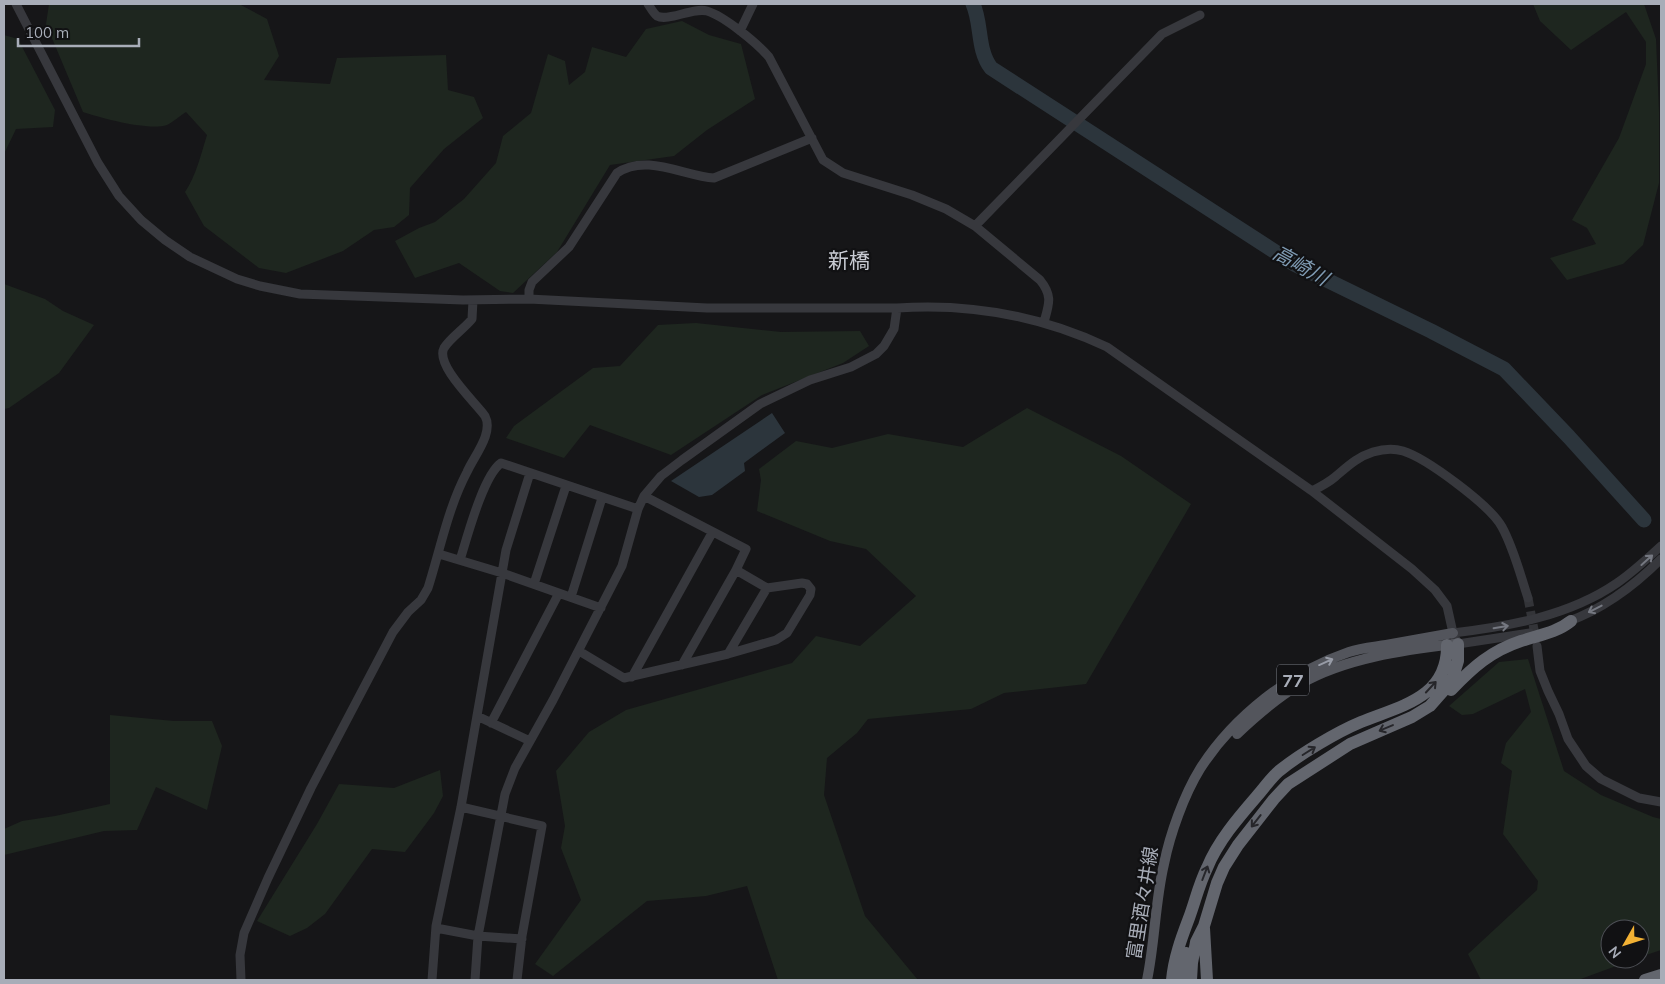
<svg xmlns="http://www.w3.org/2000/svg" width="1665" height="984" font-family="Mulish,'Noto Sans JP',sans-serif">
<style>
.green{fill:#1e261f}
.water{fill:#2c353c}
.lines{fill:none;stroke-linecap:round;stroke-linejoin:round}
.river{stroke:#2c353c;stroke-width:15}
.minor-tunnel{stroke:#333438;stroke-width:9;stroke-dasharray:9 4.5;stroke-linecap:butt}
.minor{stroke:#37383d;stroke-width:9}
.major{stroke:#53555c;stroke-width:10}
.highway{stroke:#63666e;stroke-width:12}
.oneway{stroke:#757881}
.oneway2{stroke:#979ba6}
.oneway3{stroke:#26262a}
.labels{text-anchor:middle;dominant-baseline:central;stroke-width:4.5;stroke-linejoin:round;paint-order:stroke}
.shield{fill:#111113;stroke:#7b7e86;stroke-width:1}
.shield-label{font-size:18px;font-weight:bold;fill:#a8adb8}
.street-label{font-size:19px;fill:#a8adb8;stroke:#111113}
.water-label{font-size:20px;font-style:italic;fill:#7f9bb3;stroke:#111113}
.quarter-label{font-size:21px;fill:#c9ccd4;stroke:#111113}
</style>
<rect width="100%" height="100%" fill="#161618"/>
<path class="green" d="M 49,4 L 239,4 L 267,19 L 279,56 L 264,80 L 330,84 L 337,58 L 446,55 L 448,90 L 474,97 L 483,118 L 444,149 L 410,188 L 409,215 L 394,227 L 374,230 L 343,251 L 286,273 L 259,268 L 204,226 L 185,192 C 196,176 201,154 207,135 L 186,112 C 180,116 173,122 167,125 C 148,131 101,118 83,112 L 46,24 Z
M 1533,4 L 1644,4 L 1656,39 L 1659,112 L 1659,183 L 1643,245 L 1623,264 L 1567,280 L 1550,258 L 1596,244 L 1587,228 L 1572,220 L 1619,138 L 1646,64 L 1646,42 L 1626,12 L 1571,50 L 1540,21 Z
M 682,21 L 709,35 L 741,44 L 755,99 L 707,130 L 674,156 L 610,165 L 557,252 L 513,293 L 500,291 L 459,263 L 415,278 L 395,241 L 419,228 L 435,222 L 464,199 L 496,163 L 503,136 L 531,113 L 548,54 L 565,61 L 569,85 L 585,72 L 592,47 L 626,57 L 646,29 Z
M 4,35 L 18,39 L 55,110 L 53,127 L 16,129 L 4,154 Z
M 4,284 L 45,299 L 63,311 L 94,325 L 59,373 L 9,408 L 4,409 Z
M 696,323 L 781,332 L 860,331 L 869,346 L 843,363 L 762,395 L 671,455 L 590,425 L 564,458 L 506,438 L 514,426 L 593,368 L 620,366 L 658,325 Z
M 1027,408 L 1121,456 L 1191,504 L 1086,684 L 1004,693 L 971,709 L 868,719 L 857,733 L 827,758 L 824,795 L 865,916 L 918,980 L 778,980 L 747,886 L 706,896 L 647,901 L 553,976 L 535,964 L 581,900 L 561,848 L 565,826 L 556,771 L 589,732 L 626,710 L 792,663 L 816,636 L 860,646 L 916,596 L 866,549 L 830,541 L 757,511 L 761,480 L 759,469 L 796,441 L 832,448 L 888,434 L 963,447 Z
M 1528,659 L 1564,771 L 1601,795 L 1653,817 L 1661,819 L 1661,950 L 1640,957 L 1640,929 L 1610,929 L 1610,959 L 1635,959 L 1578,980 L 1481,980 L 1468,954 L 1537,890 L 1538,881 L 1503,834 L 1512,771 L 1501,763 L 1506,743 L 1531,712 L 1525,689 L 1473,714 L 1462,715 L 1449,706 L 1499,662 Z
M 110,715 L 174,721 L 212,721 L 222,746 L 207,810 L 156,787 L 137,830 L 104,831 L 4,855 L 4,829 L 22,821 L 55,816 L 110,804 Z
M 440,770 L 443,796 L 434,813 L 405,852 L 372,849 L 325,914 L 307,928 L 290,936 L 257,921 L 317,824 L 339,784 L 394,788 Z"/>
<path class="water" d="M 772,413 L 785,433 L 744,463 L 745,471 L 712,495 L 699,497 L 671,481 Z"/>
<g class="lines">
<path class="river" d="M 973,4 C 982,24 977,50 991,68 L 1294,264 L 1431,331 L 1504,369 L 1569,437 L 1644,520"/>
<path class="minor-tunnel" d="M 1528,598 L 1536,640"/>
<path class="minor" d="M 16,4 L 98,163 L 119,196 L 141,220 L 165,240 L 190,257 L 237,279 L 260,286 L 300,294 L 463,300 L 529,299 L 707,308 L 897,308 C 970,303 1041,316 1107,347 L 1312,491 L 1412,569 L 1435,590 L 1447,606 L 1453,633 L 1458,644 L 1530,633
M 648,4 C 650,7 654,14 657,16 C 668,22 693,7 707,11 C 724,16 757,43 769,57 L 823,160 L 843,173 L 912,195 L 946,209 L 975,226 L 1040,280 C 1053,296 1049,304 1044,322
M 740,31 L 753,4
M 975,226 L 1162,34 L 1200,15
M 529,299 L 529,290 L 532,282 L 569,247 L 617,173 C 646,153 684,176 714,178 L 812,138
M 1312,491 C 1320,487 1328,483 1335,477 C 1347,467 1357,457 1373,452 C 1383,449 1393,448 1403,451 C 1426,458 1490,505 1502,527 C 1514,549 1520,574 1528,598
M 439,554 L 502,573 L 601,608
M 460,560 C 467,538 483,476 501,463 L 638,509
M 534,584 L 566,486
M 571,597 L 602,498
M 1567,622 C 1603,609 1634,586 1661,559
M 1453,633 C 1510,626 1569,616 1617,583 C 1633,572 1647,559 1661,546
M 1537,646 L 1540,671 L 1548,691 L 1559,714 L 1568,739 L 1586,766 L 1601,779 L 1639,798 L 1661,802
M 579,651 L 624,678 L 728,654 L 776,640 L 787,633 L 810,595 L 811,589 L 807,584 L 802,583 L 767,588 L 736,570 L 746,549 L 644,496
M 728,654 L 767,588
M 682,665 L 736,570
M 632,677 L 712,533
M 477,716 L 530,741
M 491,723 L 559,593
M 461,807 L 542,826 L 522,936 L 517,980
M 436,928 L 478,936 L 522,939
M 241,980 L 240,955 L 244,933 L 268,878 L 311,788 L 393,632 L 408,612 L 421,600 L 428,588 C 440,550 448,508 467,472 C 474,456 494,433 485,416 C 475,402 435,365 444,348 C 451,337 464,329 472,319 L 473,300
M 432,980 L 436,926 L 461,807 L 502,573 L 506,550 L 530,473
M 475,980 L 478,936 L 505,794 L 515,768 L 553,700 L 622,566 L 638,509 L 644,496 L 661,476 L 682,460 L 760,404 L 810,380 L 851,367 L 876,354 L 884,346 L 894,329 L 897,308"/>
<path class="major" d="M 1237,734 C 1257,715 1277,698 1300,684 C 1345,658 1404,650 1454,644
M 1147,980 C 1155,942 1155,902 1164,864 C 1170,834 1184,795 1200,769 C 1233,717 1290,672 1349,652 C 1361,648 1374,647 1386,645 C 1408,641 1431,637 1453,633"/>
<path class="highway" d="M 1451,690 C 1473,667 1491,651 1521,641 C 1539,635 1556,633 1571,621
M 1204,928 L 1207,980
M 1172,980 C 1174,958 1181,939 1189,918 C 1195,902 1199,884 1207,868 C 1218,841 1238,818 1257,796 C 1264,788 1271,778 1279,771 C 1300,754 1337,732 1361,722 C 1400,706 1448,698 1447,645
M 1182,980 L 1186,953
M 1191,980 L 1192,963 L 1196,942 L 1204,926 L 1217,883 L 1224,867 L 1238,845 L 1274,799 L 1288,784 L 1350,744 L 1412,717 L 1430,706 L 1445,689 L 1453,677 L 1458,661 L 1458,644
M 1645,980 L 1661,975"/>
</g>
<defs><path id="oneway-shaft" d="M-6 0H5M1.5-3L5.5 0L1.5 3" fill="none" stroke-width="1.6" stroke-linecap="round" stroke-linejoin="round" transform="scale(1.25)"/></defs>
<g class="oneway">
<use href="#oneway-shaft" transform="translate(1647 560) rotate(-42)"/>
<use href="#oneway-shaft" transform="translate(1595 609) rotate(153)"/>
<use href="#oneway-shaft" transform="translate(1501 627) rotate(-9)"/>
</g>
<use class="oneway2" href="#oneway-shaft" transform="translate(1326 662) rotate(-24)"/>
<g class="oneway3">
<use href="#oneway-shaft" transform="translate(1431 687) rotate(-47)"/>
<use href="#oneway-shaft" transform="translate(1386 728) rotate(157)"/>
<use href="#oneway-shaft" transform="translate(1309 751) rotate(-32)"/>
<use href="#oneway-shaft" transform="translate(1256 821) rotate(128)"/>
<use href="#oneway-shaft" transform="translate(1205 873) rotate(-69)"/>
</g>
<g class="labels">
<rect class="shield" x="1277" y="664.5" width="32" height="31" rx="4"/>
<g class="shield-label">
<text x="1293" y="680">77</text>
</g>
<g class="street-label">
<text transform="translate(1142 903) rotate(-81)">富里酒々井線</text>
</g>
<g class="water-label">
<text transform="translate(1301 265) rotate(29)">高崎川</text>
</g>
<g class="quarter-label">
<text x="849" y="260">新橋</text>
</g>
</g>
<rect width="1665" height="984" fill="none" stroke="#a8adb8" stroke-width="10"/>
<g transform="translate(1625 944) rotate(231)"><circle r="24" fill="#111113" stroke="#4d4f55"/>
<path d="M0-4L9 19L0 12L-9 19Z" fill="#f2b134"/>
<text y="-8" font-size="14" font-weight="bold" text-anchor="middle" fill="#a8adb8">N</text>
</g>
<path d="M18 38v8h121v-8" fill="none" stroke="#a8adb8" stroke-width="2.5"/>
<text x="25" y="38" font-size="15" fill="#a8adb8" stroke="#111113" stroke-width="4" paint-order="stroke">100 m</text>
</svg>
